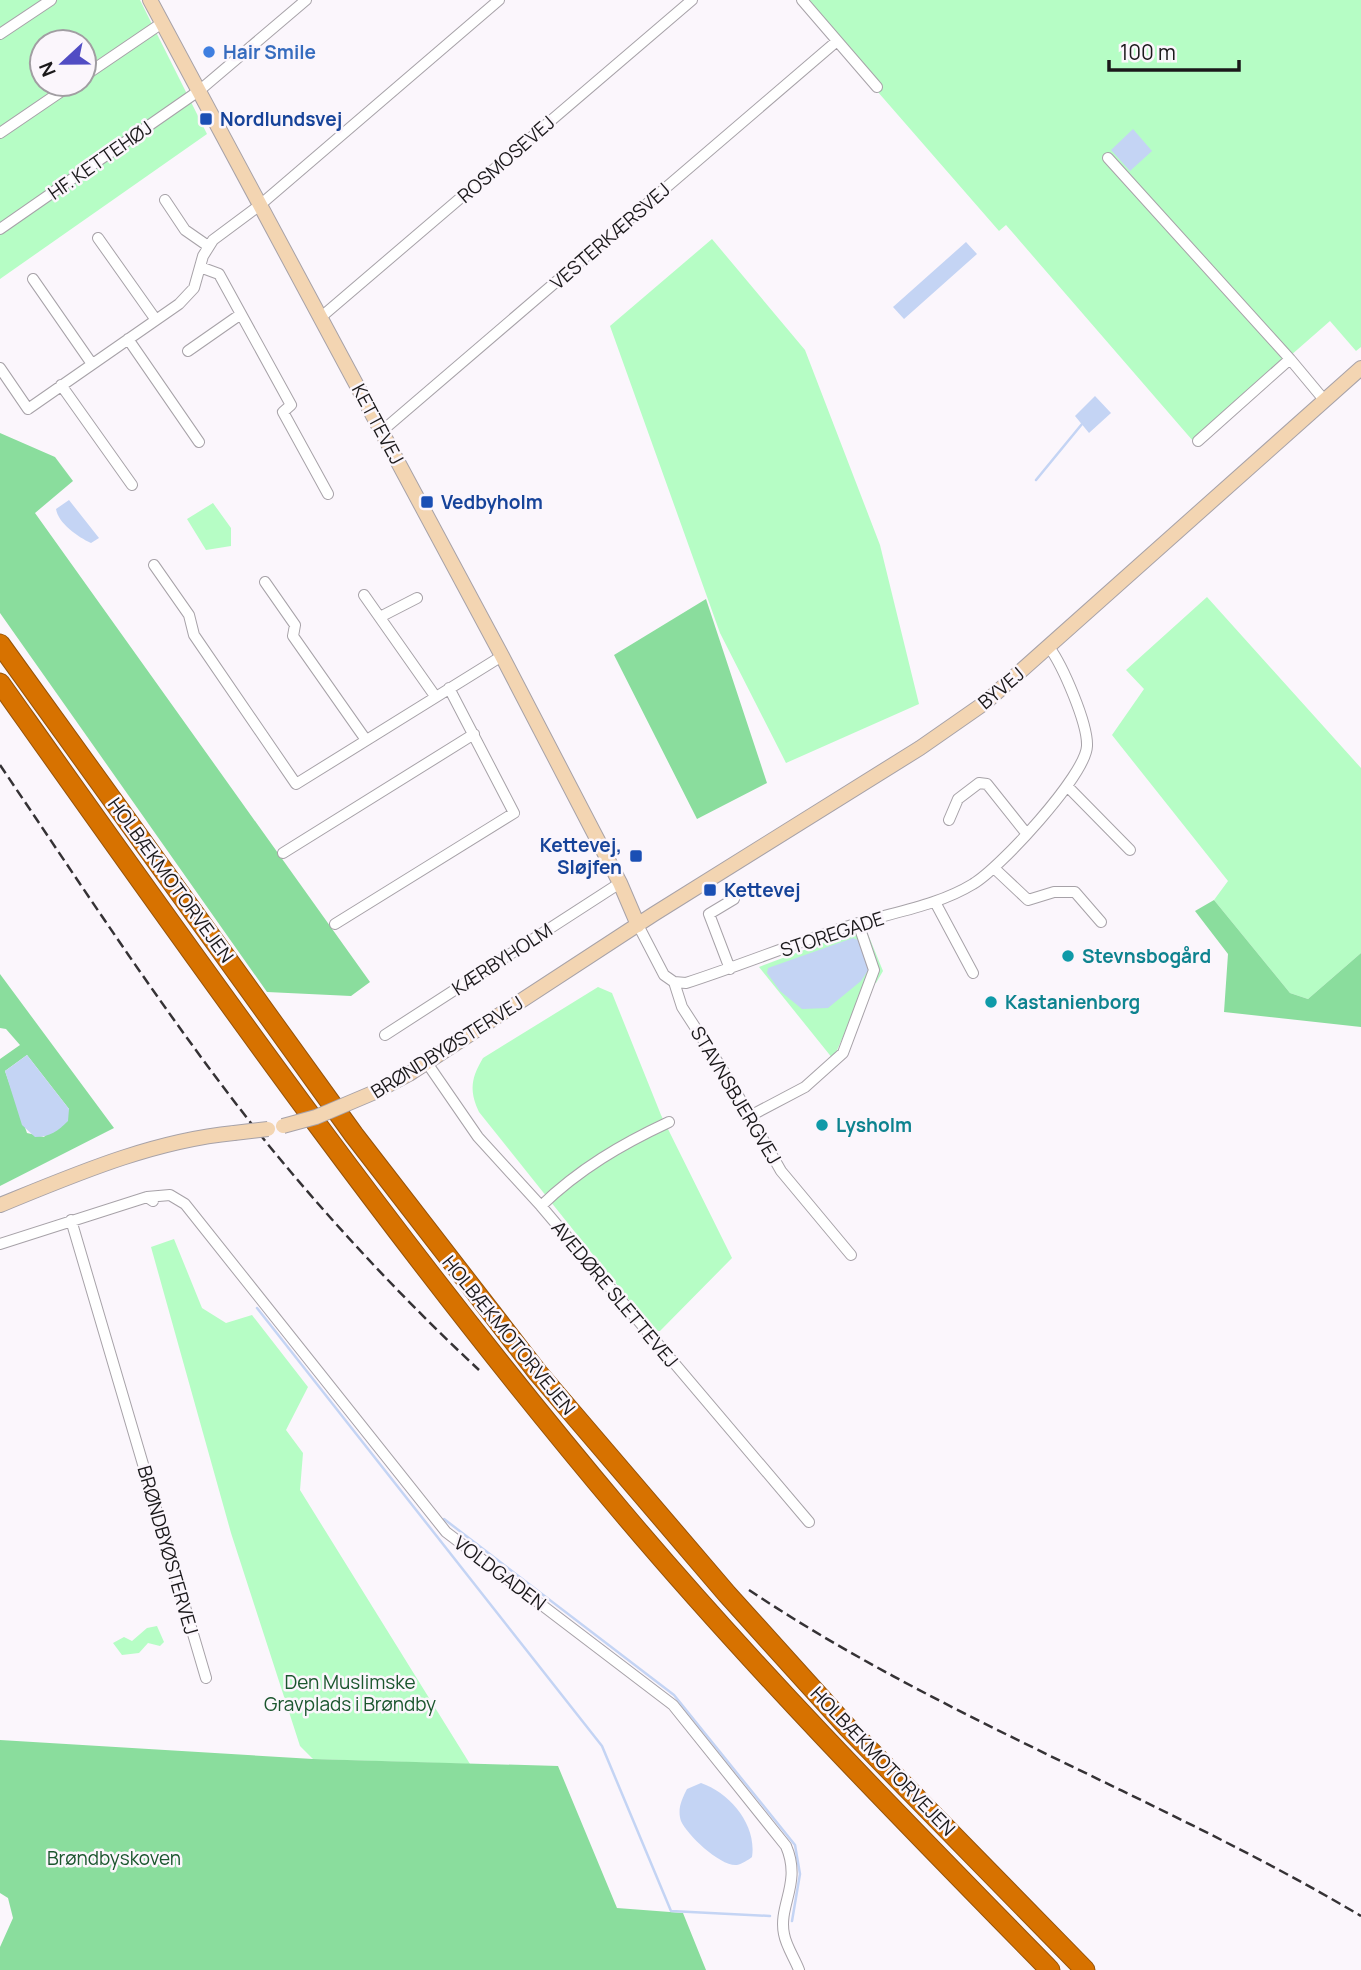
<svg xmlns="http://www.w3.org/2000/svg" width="1361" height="1970" font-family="Manrope,sans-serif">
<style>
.green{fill:#b6fdc5;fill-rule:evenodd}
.forest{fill:#8add9d;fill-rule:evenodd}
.water{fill:#c4d4f4}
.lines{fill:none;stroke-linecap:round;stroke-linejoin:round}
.stream{stroke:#c4d4f4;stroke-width:2.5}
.street-casing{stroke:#a7a2a8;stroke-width:12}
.secondary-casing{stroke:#a7a2a8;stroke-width:16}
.highway-casing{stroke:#955309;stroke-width:21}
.street{stroke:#fff;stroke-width:10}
.secondary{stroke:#f3d5b2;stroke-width:14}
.highway{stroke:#d77200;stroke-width:19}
.rail{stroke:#353235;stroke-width:2.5;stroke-dasharray:10 5;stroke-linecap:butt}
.secondary-bridge-casing{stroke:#a7a2a8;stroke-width:16;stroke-linecap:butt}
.secondary-bridge{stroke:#f3d5b2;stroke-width:14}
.shop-dot{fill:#3f7fe0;stroke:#fbf6fc;stroke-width:2.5}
.transit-dot{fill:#1a4fb4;stroke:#fbf6fc;stroke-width:2.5}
.culture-dot{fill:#0f9aa8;stroke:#fbf6fc;stroke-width:2.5}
.labels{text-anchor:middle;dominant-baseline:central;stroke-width:5;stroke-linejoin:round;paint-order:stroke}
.shop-label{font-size:19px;font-weight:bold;fill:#366cbe;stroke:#fbf6fc;text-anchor:start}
.transit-label{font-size:19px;font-weight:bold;fill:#164399;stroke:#fbf6fc;text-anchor:start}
.street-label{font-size:19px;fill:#1b191b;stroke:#fbf6fc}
.culture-label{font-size:19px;font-weight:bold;fill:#0d838f;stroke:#fbf6fc;text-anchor:start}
.park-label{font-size:19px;fill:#1b562e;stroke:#fbf6fc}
</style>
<rect width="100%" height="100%" fill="#fbf6fc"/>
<path class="green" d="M 0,0 L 140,0 L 207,134 L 0,279 ZM 42,42 L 84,42 L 84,84 L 42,84 Z
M 809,0 L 1361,0 L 1361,347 L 1356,351 L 1330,321 L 1193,441 L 1006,225 L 999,231 L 803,6 Z
M 712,239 L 805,350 L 880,545 L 919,704 L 786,763 L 720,633 L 610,326 Z
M 213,503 L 231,528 L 231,546 L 206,550 L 187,519 Z
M 1207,597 L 1361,768 L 1361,953 L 1308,999 L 1290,993 L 1214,900 L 1228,881 L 1112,735 L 1144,689 L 1126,670 Z
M 865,927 L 883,971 L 876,983 L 867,984 L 833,1059 L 759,967 Z
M 598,987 L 612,993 L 661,1115 L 732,1258 L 660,1331 L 654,1331 L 479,1112 C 469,1091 471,1078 483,1058 Z
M 174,1239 L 202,1308 L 226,1323 L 252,1315 L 308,1387 L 286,1430 L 303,1453 L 300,1490 L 470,1764 L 313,1759 L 300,1746 L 231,1533 L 151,1247 Z
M 157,1626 L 164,1642 L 160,1646 L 148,1643 L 139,1653 L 122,1655 L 113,1643 L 124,1637 L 132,1641 L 147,1628 Z"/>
<path class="forest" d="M 0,433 L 55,457 L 73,481 L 35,513 L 370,982 L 351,996 L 267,992 L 0,613 Z
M 706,599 L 767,783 L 697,819 L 614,655 Z
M 1214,900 L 1290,993 L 1308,999 L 1361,953 L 1361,1027 L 1224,1012 L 1228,954 L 1195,911 Z
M 0,974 L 114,1128 L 0,1186 L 0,1059 L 20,1045 L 6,1029 L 0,1028 ZM 27,1055 L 69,1109 L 44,1137 L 27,1133 L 5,1071 Z
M 0,1740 L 313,1759 L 558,1766 L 617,1908 L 683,1913 L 706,1970 L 0,1970 L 0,1947 L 13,1918 L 8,1898 L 0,1893 Z"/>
<path class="water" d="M 1133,129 L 1152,151 L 1130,171 L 1111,150 Z
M 966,242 L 977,254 L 904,319 L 893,307 Z
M 1095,396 L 1111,413 L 1089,433 L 1075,416 Z
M 69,500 L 99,538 L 91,543 C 78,537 58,523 56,509 Z
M 853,938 L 858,940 L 869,969 L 861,981 L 828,1008 L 802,1009 L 780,991 L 767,973 L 768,968 Z
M 27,1055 L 69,1109 L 68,1121 C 58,1131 50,1137 35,1137 L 22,1125 L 5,1071 Z
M 701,1783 C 730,1793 757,1825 752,1857 C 748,1860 742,1864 737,1865 C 721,1867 687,1835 681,1821 C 677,1809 682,1799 687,1789 Z"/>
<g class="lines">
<path class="stream" d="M 1036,480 L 1082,424
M 257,1308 L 602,1746 L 671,1911 L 770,1916
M 444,1519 L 674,1695 L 795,1845 L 800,1874 L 792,1921"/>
<defs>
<path id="street" d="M 802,0 L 877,87
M 0,34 L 51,0
M 84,76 L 162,23
M 0,133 L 72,84
M 1108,158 L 1290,359
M 165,200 L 185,230 L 208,246
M 0,229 L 200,90 L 306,0
M 98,238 L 156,320
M 200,267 L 219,274 L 291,405 L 283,412 L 328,494
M 33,279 L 92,364
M 320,318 L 692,0
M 128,339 L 199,442
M 188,351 L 241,314
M 0,368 L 28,409 L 179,304 L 194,288 L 203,256 L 213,240 L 260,205 L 499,0
M 61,385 L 132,485
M 382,431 L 837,41
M 1198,441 L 1290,359 L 1325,401
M 154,565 L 189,615 L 194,635 L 296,784 L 502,656
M 265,582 L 295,625 L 293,636 L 366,740
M 364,595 L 435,696
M 380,617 L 417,598
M 1068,787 L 1130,850
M 949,820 L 958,799 L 979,783 L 987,784 L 1026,833
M 283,853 L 474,734
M 994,868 L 1028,900 L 1054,892 L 1075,892 L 1101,922
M 935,902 L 973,973
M 335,924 L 514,813 L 449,688
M 638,925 L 664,975 L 674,982 L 682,1007 L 728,1078 L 781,1171 L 851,1255
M 730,969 L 709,914 L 734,899
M 674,982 L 686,983 C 742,965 797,942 852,925 C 893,912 937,906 973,884 C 999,869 1086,775 1087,746 C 1088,724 1063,666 1049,647
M 385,1035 L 620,883
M 427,1063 L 478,1137 L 541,1206 L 809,1522
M 750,1116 L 805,1087 L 843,1053 L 874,970 L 858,923
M 147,1197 L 170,1195 L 185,1204 L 446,1532 L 673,1705 L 786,1846 C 802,1883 778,1905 784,1934 C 786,1946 795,1959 799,1970
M 541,1206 C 579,1169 622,1144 669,1122
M 71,1220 L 206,1678
M 0,1244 L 147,1197 L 153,1201"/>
<path id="secondary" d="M 150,0 L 502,656 L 620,883 L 638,925
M 375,1092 L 409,1074 L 654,914 L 920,748 L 986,702 L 1361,368
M 0,1205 C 76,1174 152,1141 234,1133"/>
<path id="highway" d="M 0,644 L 354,1135 L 538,1373 L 727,1594 L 848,1728 L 1085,1970
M 0,683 C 200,965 399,1248 622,1512 C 757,1672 904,1821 1050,1970"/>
</defs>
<use href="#street" class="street-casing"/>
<use href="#secondary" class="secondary-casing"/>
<use href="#highway" class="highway-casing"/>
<use href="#street" class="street"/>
<use href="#secondary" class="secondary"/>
<use href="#highway" class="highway"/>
<path class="rail" d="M 0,765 C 86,892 170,1022 266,1142 C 332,1223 403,1299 479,1370
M 749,1590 C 942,1719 1162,1798 1361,1916"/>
<defs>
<path id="secondary-bridge" d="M 283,1126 L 316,1117 L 375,1092
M 234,1133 L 268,1129"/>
</defs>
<use href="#secondary-bridge" class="secondary-bridge-casing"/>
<use href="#secondary-bridge" class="secondary-bridge"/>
</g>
<circle class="shop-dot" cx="209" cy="52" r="7"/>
<g class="transit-dot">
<rect x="199" y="112" width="14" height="14" rx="3.5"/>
<rect x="420" y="495" width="14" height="14" rx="3.5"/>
<rect x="629" y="849" width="14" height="14" rx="3.5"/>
<rect x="703" y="883" width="14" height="14" rx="3.5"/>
</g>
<g class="culture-dot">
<circle cx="1068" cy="956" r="7"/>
<circle cx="991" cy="1002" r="7"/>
<circle cx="822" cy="1125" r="7"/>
</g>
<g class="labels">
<g class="shop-label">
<text x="223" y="52">Hair Smile</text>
</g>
<g class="transit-label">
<text x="220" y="119">Nordlundsvej</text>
<text x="441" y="502">Vedbyholm</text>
<text x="622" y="845" text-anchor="end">Kettevej,<tspan x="622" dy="22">Sløjfen</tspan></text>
<text x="724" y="890">Kettevej</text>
</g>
<g class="street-label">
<text transform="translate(506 159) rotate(-41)">ROSMOSEVEJ</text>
<text transform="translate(100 160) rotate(-35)">HF. KETTEHØJ</text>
<text transform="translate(610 236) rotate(-41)">VESTERKÆRSVEJ</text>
<text transform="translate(378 424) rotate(62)">KETTEVEJ</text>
<text transform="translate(1001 688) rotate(-40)">BYVEJ</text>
<text transform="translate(171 880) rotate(54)">HOLBÆKMOTORVEJEN</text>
<text transform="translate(832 934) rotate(-18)">STOREGADE</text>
<text transform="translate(502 959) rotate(-33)">KÆRBYHOLM</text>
<text transform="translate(447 1047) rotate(-32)">BRØNDBYØSTERVEJ</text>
<text transform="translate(736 1095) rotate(59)">STAVNSBJERGVEJ</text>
<text transform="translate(615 1294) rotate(50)">AVEDØRE SLETTEVEJ</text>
<text transform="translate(509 1335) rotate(51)">HOLBÆKMOTORVEJEN</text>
<text transform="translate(168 1550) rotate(74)">BRØNDBYØSTERVEJ</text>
<text transform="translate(500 1573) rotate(37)">VOLDGADEN</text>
<text transform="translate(883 1761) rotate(46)">HOLBÆKMOTORVEJEN</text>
</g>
<g class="culture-label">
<text x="1082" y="956">Stevnsbogård</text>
<text x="1005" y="1002">Kastanienborg</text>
<text x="836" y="1125">Lysholm</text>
</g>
<g class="park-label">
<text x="350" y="1682">Den Muslimske<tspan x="350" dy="22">Gravplads i Brøndby</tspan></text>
<text x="114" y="1858">Brøndbyskoven</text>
</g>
</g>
<g transform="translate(63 63) rotate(248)"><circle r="33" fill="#fbf6fc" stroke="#a19ea2" stroke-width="2"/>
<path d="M0-5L12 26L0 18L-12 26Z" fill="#514dc4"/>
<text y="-10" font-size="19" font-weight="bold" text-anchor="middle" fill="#1b191b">N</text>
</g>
<path d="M1109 60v10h130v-10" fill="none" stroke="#1b191b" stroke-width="3.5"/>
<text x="1120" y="60" font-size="21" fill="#1b191b" stroke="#fbf6fc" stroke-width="5" paint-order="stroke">100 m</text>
</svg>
